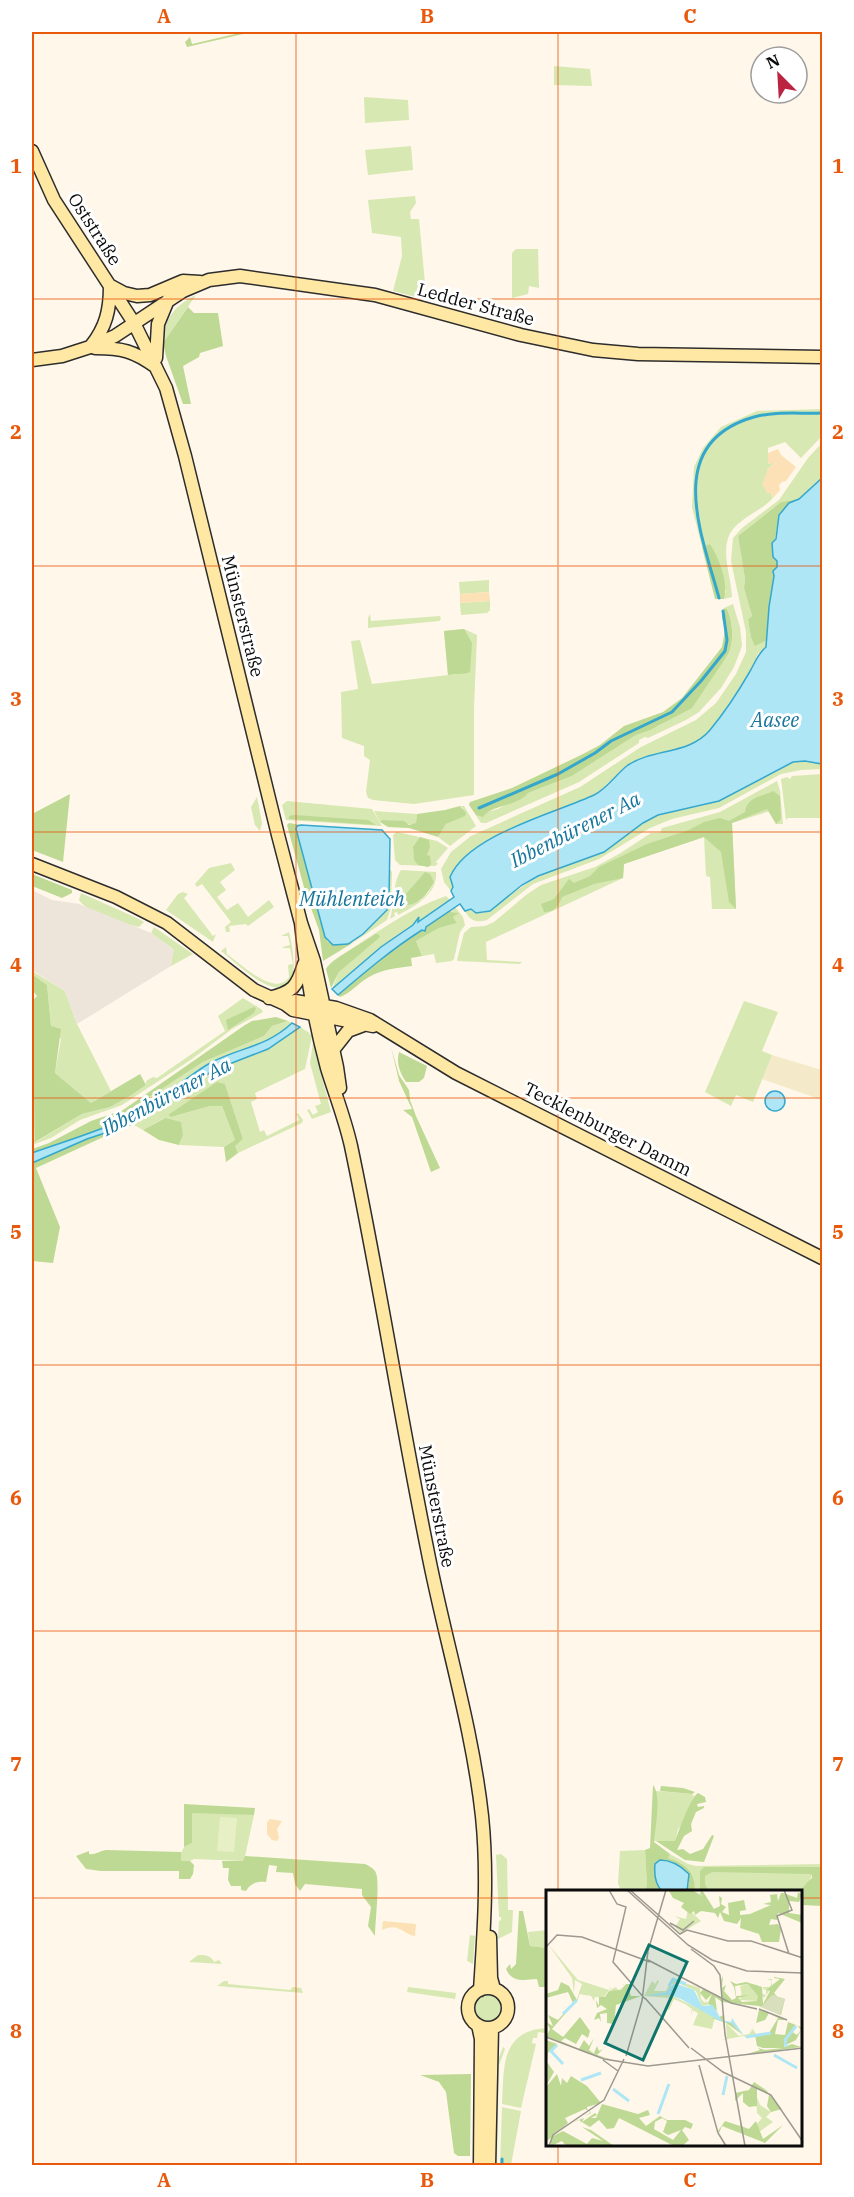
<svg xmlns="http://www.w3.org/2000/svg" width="854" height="2197" font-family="'IBM Plex Serif',serif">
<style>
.farmland{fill:#f4eaca}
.green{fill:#d7e8b3;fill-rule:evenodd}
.forest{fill:#bdd993}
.sand{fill:#fbe1b5}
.pitch{fill:#e7f0c5}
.plaza{fill:#ede5da}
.water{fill:#aee6f6;stroke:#35a7cd;stroke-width:1.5}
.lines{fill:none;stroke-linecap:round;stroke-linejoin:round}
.stream{stroke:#35a7cd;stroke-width:3}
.secondary-casing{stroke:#2d2d2d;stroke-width:15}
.secondary{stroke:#ffe7a4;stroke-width:12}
.grid{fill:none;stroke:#e8590c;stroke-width:1.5;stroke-opacity:0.55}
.labels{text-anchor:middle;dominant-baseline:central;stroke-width:6;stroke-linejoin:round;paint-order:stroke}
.street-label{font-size:18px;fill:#0b0b0b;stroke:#fff}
.water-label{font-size:20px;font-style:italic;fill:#15759c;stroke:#fff}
.inset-river{fill:none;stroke:#aee6f6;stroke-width:3}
.inset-road{fill:none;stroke:#9d9990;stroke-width:1.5}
.view{fill:#0f766e;fill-opacity:0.15;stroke:#0f766e;stroke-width:3}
.inset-edge{fill:none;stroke:#0b0b0b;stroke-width:3}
.neatline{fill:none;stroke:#e8590c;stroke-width:2}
.grid-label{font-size:20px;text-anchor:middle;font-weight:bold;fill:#e8590c}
</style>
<rect width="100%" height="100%" fill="#fff7e9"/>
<path class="farmland" d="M 772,1055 L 822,1070 L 822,1100 L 762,1079 Z"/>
<path class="green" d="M 554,66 L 590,69 L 592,86 L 554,85 Z
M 364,97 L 408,100 L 409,120 L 365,123 Z
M 411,146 L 413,170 L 368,175 L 365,150 Z
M 415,196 L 416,203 L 410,212 L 411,219 L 419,219 L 425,283 L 423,299 L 393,291 L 402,256 L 401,237 L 372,233 L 368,200 Z
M 516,249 L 538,249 L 539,288 L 529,286 L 528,294 L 512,298 L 512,253 Z
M 196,295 L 163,343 C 163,320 175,305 196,295 Z
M 822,409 L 822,436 L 801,458 L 785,442 L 768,448 L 768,464 L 778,460 L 768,469 L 765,480 L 773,498 C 763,509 749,514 738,524 C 716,542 731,573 732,597 L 724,599 L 726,591 L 710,544 L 702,547 L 692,507 L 694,467 L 703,448 L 721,427 L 757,411 Z
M 822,443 L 822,478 L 799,499 L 781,502 L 738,536 L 745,579 L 744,588 L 752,616 L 748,619 L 751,638 L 755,645 L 766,640 L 766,647 L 758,654 L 749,674 L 709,732 L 694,744 L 671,751 L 649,755 L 627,766 L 596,794 L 482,843 L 451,882 L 453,887 L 451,891 L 444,882 L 441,869 L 451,852 L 471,836 L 580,787 L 641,747 L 696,720 L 716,703 L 736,674 L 746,652 L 746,632 L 731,561 L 733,538 L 742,528 L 779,500 L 808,458 Z
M 489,580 L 489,592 L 460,594 L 459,582 Z
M 490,601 L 490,610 L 487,613 L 461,615 L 460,603 Z
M 733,604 L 740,627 L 742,646 L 734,667 L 721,688 L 699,712 L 686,720 L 648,738 L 645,737 L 639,740 L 639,743 L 579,782 L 486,823 L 481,823 L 469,805 L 476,815 L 498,809 L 528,793 L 572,776 L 636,735 L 660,725 L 694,702 L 729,653 C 734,640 733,622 727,609 L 724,608 Z
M 370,614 L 371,621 L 440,616 L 441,619 L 439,621 L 368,628 L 368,618 Z
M 464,629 L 477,635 L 474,708 L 474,795 L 414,804 L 373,800 L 368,798 L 366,792 L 370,760 L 364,756 L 364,746 L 342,738 L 341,692 L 358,689 L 351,641 L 360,640 L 372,684 L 448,675 L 444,631 Z
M 805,761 L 822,764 L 822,769 L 801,770 L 781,774 L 719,808 L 672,819 L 650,828 L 599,859 L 533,884 L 487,920 C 477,923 470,921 465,911 L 471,909 L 476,913 L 483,913 L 538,876 L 604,852 L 643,823 L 658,815 L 706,805 L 778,768 L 793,762 Z
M 822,774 L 822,818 L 788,818 L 786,820 L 781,779 L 787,777 L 790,779 L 792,776 Z
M 777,781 L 780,791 L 783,824 L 776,824 L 770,811 L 732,823 L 736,909 L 712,909 L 710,877 L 706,876 L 704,837 L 624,864 L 623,878 L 486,942 L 487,960 L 522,962 L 520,964 L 458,961 L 457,960 L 464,933 L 471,927 L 485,926 L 494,922 L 526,895 L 541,885 L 595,867 L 619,854 L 651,833 L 660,833 L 662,828 L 720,812 Z
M 257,797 L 262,823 L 260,831 L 255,825 L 251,807 Z
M 287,801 L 372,809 L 382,826 L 286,820 L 282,805 Z
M 460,806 L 464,806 L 476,826 L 450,846 L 438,837 L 446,824 L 459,818 L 463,808 Z
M 374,811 L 417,814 L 416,824 C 403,827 394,817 380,822 Z
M 397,832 L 437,841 L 448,848 L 436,862 L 438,864 L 435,866 L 400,865 L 395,860 L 393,835 ZM 413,847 L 428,849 L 427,855 L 415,862 Z
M 231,863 L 235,870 L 220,882 L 226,890 L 217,897 L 227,910 L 238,903 L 248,917 L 269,900 L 274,907 L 248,926 L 246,924 L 229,926 L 230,932 L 226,932 L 225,927 L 231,922 L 202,884 L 197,887 L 195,884 L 209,868 Z
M 390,869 L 392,872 L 391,908 L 387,920 L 351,944 L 387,910 L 389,898 Z
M 401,870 L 436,872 C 438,894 415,906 398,915 L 397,912 L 394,913 L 395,916 L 390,919 C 395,903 392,884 401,870 ZM 416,882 L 434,882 L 429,892 L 420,901 L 406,895 L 413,888 Z
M 183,892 L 188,894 L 184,898 L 213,936 L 216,934 L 213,942 L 166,910 L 178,894 Z
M 81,893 L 139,919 L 144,922 L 139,927 C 119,923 91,916 79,900 Z
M 446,896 L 450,900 L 381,947 L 332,989 L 339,972 L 379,936 L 375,934 L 360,946 L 330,963 C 368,939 403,911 446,896 Z
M 455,907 L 463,917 L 465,925 L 460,932 L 454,959 L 452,961 L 436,963 L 434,954 L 422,956 L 416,941 L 439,928 L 457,923 L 453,917 L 458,913 L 451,912 Z
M 154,927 L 193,954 L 171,966 L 169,956 L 173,949 L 151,933 Z
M 289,932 C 293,950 304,999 267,985 C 251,978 235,962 221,951 L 226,947 L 227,954 C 241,964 275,998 289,977 L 288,965 L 293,964 L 290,948 L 283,948 L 283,947 L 290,945 L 288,936 L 281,936 Z
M 32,971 L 65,991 L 77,1024 L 111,1091 L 91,1103 L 55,1073 L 61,1039 L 51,1026 L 47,985 L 32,974 Z
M 243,998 L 261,1009 L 263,1012 L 232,1029 L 192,1059 L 122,1105 L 80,1120 L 51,1138 L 32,1145 L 32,1044 L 36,1142 L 82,1114 L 110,1107 L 130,1096 L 146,1085 L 146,1081 L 153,1077 L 157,1078 L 225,1031 L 218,1016 Z
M 744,1001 L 778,1012 L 762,1051 L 772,1055 L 753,1102 L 736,1095 L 731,1106 L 705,1092 Z
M 288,1021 L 292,1023 C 265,1049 239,1047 209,1064 C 177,1081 151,1106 118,1123 L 116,1119 L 203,1062 L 264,1036 L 272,1026 Z
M 300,1027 L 308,1032 L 312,1036 L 305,1069 L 255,1093 L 257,1099 L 251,1102 L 260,1132 L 264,1130 L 267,1136 L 299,1120 L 296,1114 L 298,1113 L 303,1120 L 302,1123 L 238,1153 L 234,1146 L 243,1139 L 225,1084 L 168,1115 L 171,1117 L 210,1106 L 222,1106 L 235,1140 L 224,1147 L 179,1145 L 183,1135 L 164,1118 L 143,1130 L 132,1124 L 214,1070 L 268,1049 Z
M 313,1043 L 331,1112 L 312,1119 L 307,1110 L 309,1109 L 313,1115 L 318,1112 L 315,1106 L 321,1104 L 310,1063 Z
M 656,1791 L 692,1794 L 694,1796 L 682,1825 L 678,1829 L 675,1842 L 654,1841 Z
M 210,1812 L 254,1815 L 244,1861 L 194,1859 L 190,1861 L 181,1861 L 179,1857 L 184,1847 L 192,1843 L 192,1813 Z
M 645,1850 L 647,1885 L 645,1891 L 621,1891 L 618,1883 L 620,1851 Z
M 501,1854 L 507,1859 L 508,1910 L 513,1910 L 512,1932 L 498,1939 L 499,1921 L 501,1920 L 501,1917 L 499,1917 L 496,1855 Z
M 670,1854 L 688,1864 L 696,1866 L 822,1864 L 822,1867 L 756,1867 L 700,1871 L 700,1891 L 695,1891 C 694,1870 685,1864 667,1858 Z
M 713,1872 L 799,1872 L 812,1875 C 809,1883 803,1890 795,1891 L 709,1891 L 705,1884 L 705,1876 Z
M 548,1930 L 548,1948 L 530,1946 L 528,1932 Z
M 470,1935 L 475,1936 L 473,1964 L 467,1961 Z
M 198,1955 C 205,1955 211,1955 214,1962 L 219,1960 L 222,1964 L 189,1962 Z
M 224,1981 L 228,1981 L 228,1984 L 290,1990 L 293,1987 L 301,1988 L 303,1993 L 217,1986 Z
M 408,1987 L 456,1993 L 455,1999 L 407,1992 Z
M474 2008a14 14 0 1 1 28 0a14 14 0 1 1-28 0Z
M 548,2028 L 545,2033 L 538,2032 L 537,2038 L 533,2038 L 532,2043 L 536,2044 L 521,2108 L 502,2104 C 504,2068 500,2030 548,2028 Z
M 503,2047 L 505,2049 L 499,2065 L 497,2165 L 493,2166 L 498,2060 Z
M 502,2107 L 521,2111 L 511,2165 L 500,2165 Z"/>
<path class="forest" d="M 244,32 L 264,32 L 243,34 L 187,47 L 185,42 L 190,37 L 192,44 Z
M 188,307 L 194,313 L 218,313 L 223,346 L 200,353 L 199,357 L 183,366 L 191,404 L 183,404 L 166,356 L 163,343 Z
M 799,499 C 774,510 777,533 773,557 L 777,561 L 777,567 L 769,607 L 767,640 L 755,646 L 751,638 L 748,619 L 752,616 L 744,588 L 745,579 L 738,536 L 781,502 Z
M 710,544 C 719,558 729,584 724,599 L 715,599 L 702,547 Z
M 724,608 L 727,609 C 733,623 734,639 729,653 L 692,708 L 650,730 L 636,735 L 572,776 L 528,793 C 517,807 492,804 483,817 L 476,815 L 469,805 L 470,802 L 512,788 L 581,755 L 600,745 L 624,726 L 663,712 L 682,698 L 722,647 L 725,630 L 722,617 Z
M 464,629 L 472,643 L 470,672 C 464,675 455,673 448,675 L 444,631 Z
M 773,791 L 780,796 L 781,819 L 776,824 L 767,809 L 732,823 L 736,909 L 729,902 L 721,852 L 704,837 L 624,864 L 623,878 L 594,884 L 562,897 C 558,906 555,912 544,912 L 541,904 L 554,899 L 569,879 L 574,883 L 590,876 L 599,867 L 647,844 L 689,830 L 704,822 L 720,818 L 729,821 L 745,812 C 748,796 760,798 773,791 Z
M 70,794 L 63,862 L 32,850 L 32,814 Z
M 460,806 L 466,813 L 465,816 L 446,824 L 438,837 L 409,828 L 388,827 L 380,822 L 382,820 L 404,821 L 409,825 L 416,823 L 417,814 L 445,810 Z
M 294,815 L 368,820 L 376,825 L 289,819 L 289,816 Z
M 289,823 L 301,825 L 297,826 L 296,829 L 325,937 L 328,942 L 348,944 L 355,939 L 351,944 L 323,961 L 319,930 L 311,908 L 313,905 L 311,901 L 308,902 L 287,825 Z
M 420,837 L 429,840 L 430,847 L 427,855 L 430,856 L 431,865 L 428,867 L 418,865 L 414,860 L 413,847 Z
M 425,872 L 430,874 L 434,882 C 428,893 421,903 408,905 L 405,902 L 406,894 Z
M 32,874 L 72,890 L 72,893 L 62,898 L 32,886 Z
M 451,909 L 451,912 L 459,913 L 453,917 L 457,923 L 439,928 L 416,941 L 422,956 L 411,958 L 412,966 C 397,968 383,969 369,977 C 358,983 351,993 340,997 L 338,995 L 383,957 Z
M 375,934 L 378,934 L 380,937 L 339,972 L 331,988 L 326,969 C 332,958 363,944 375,934 Z
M 32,974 L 47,985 L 51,1026 L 61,1029 L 55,1073 L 91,1103 L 140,1074 L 146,1085 L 130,1096 L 110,1107 L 82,1114 L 35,1142 L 32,1001 L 37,996 L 32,990 Z
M 254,1007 L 256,1008 L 254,1013 L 228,1030 L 226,1020 Z
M 276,1017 L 288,1021 L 272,1026 L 264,1036 L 203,1062 L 116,1119 L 123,1128 L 36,1168 L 60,1227 L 53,1263 L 32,1261 L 32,1149 L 49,1143 L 91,1121 L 123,1110 L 245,1025 L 252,1021 Z
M 391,1047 L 399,1075 L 409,1090 L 410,1100 L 416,1116 L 440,1168 L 431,1172 L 412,1117 L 403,1110 L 412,1109 L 399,1081 Z
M 399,1052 L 427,1066 L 424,1078 L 419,1082 L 406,1082 C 400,1073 396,1063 399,1052 Z
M 217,1082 L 225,1084 L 243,1139 L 235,1146 L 238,1153 L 226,1162 L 224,1147 L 235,1140 L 222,1106 L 210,1106 L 171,1117 L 168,1115 Z
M 165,1118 L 181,1122 L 183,1135 L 179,1145 L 159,1140 L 143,1130 Z
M 653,1785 C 662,1796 655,1828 654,1842 L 670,1854 L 668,1858 C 685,1864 695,1870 695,1891 L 687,1891 L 689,1882 C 682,1869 677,1860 660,1860 L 659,1889 L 662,1891 L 645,1891 L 647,1885 L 645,1850 L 650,1848 Z
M 661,1786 L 683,1788 L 695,1792 L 692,1794 L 660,1791 Z
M 698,1793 L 705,1797 L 706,1802 L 697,1804 L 698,1807 L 704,1806 L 704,1808 L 696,1812 L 691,1824 L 692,1831 L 684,1836 L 677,1850 L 683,1849 L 690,1854 L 703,1849 L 712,1835 L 714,1836 L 704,1862 L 685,1860 L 656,1841 L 675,1841 C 679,1831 690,1798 698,1793 Z
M 184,1804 L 255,1808 L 254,1815 L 192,1813 L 192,1843 L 184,1847 Z
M 106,1850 L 181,1852 L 181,1861 L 190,1861 L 194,1865 L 193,1874 L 190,1879 L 179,1879 L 179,1871 L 101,1871 L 86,1869 L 76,1856 L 89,1851 L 89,1854 C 96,1855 99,1851 106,1850 Z
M 245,1856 L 365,1864 C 369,1866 374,1868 376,1873 C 380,1884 375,1922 375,1936 L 368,1926 L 371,1907 L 362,1895 L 362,1889 L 305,1884 L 300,1891 L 295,1884 L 293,1873 L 276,1872 L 277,1866 L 269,1865 L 266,1882 C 257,1881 251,1883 246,1891 L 241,1890 L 241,1886 L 231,1886 L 228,1880 L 229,1868 L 223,1868 L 222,1861 L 243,1861 Z
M 704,1867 L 822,1867 L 822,1906 L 802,1905 L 802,1891 L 795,1891 C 805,1889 804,1884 812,1878 L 812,1875 L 808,1874 L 713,1872 L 705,1876 L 705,1884 L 709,1891 L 700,1891 L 700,1871 Z
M 519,1911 L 523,1911 L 530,1946 L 548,1948 L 548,1987 L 539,1987 L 537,1979 C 524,1980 512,1983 506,1969 L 510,1964 L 511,1969 L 516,1964 Z
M 471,2074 L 470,2156 L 458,2156 L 454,2153 L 446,2092 L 439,2082 L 420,2075 Z"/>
<path class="sand" d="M 778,449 L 781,455 L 796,467 L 786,481 L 782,482 L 779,485 L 780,490 L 773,498 L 771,493 L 767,493 L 762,484 L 768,469 L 775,463 L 768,464 L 768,453 Z
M 489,592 L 490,601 L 460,603 L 460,594 Z
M 270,1819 L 282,1821 L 277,1829 L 279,1838 L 277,1841 L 272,1840 L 267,1834 L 267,1822 Z
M 383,1921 L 416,1924 L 415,1936 C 402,1934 399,1922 382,1930 Z"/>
<path class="pitch" d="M 220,1817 L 237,1818 L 234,1852 L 217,1851 Z"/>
<path class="plaza" d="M 32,890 L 52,900 L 79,904 L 151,933 L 174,950 L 171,966 L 77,1024 L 65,991 L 32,970 Z"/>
<path class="water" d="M 822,478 L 822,764 L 805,761 L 793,762 L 719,801 L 658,815 L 643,823 L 604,852 L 538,876 L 522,885 L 490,911 L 476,913 L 471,909 L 465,911 L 460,904 L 426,927 L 425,931 L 422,930 C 392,949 365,972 338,995 L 332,989 L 381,947 L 413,925 L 419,917 L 418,922 L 454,897 L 451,891 L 453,887 L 450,877 C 468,835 553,814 594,795 C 608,788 616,774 628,765 C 654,748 689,755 710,730 C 724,713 738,692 749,673 C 755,663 757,655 766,647 L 769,607 L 774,576 L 773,571 L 777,567 L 777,561 L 773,557 L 772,543 L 776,539 L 779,515 L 789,503 L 799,499 Z
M 301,825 L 382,830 L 390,839 L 389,898 L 387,910 L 363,934 L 348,944 L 333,945 L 325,937 L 296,829 L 297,826 Z
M 292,1023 L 300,1027 L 268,1049 L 214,1070 L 132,1124 L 87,1139 L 32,1163 L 32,1153 C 64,1141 145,1119 163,1093 C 175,1089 197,1070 210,1063 C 240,1047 265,1048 292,1023 Z
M765 1101a10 10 0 1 1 20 0a10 10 0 1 1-20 0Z
M 660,1860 C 672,1860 681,1866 689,1874 L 687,1891 L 662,1891 C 655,1884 654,1874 655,1864 Z"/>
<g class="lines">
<path class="stream" d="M 719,598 C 702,535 662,443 754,417 C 775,411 800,414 822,413
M 479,808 L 558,774 L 595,753 L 611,741 L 672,712 L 701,681 L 725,651 L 727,640 L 723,611
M 502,2159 L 502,2166"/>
<defs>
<path id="secondary" d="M 32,151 L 54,200 L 134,323 L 166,388 L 185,456 L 278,835 L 301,923 L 314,961 L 337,1067 L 340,1088
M 111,286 L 124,293 L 137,296 L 150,295 L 183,281 L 200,282
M 91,346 C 106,327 110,310 110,286
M 95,348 C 122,348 134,351 156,367
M 156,358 L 158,324 L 168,300
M 32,360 L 62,356 L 90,347 L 115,336 L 183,291 L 209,280 L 240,276 L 375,295 L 521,335 L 593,350 L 638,354 L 822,357
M 32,864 L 116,897 L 167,923 L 254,990 L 285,1004 L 293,1010 L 373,1026
M 301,923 C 306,972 314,1020 327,1068 C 335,1094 345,1119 351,1146 C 379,1279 400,1415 427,1548 C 444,1637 472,1725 482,1816 C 488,1874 484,1931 480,1990
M 269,998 C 293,992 297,987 304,964
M 285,1004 L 295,1001 L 336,1008 L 370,1020 L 456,1073 L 822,1258
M 333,1050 L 348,1031 L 364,1025
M 490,1937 L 491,1978 L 494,1989
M468 2008a20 20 0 1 1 40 0a20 20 0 1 1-40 0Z
M 478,2025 L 481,2039 L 480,2166
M 489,2166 L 492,2028"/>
</defs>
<use href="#secondary" class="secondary-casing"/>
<use href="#secondary" class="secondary"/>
</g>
<path class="grid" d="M 296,32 L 296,2166M 558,32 L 558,1891M 32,299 L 822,299M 32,566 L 822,566M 32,832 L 822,832M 32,1098 L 822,1098M 32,1365 L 822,1365M 32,1631 L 822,1631M 32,1898 L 548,1898M 802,1898 L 822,1898M 558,2144 L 558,2166"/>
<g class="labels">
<g class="street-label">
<text transform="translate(95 229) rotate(57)">Oststraße</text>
<text transform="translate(476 304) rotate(15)">Ledder Straße</text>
<text transform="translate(243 616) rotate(76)">Münsterstraße</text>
<text transform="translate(608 1129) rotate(27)">Tecklenburger Damm</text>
<text transform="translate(437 1506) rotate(79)">Münsterstraße</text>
</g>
<g class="water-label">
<text x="775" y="719">Aasee</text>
<text transform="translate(575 829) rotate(-27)">Ibbenbürener Aa</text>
<text x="352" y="898">Mühlenteich</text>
<text transform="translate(166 1096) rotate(-28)">Ibbenbürener Aa</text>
</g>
</g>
<g transform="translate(546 1890)">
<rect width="256" height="256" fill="#fff7e9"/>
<path d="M 142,19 L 155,31 L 135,43 L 129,37 L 134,29 L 128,26 L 140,29 ZM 2,54 L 32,90 L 63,100 L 65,96 L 64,100 L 70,97 L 72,100 L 78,97 L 77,93 L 79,97 L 70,102 L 63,100 L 58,107 L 49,107 L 48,111 L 45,106 L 33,104 L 36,94 L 29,90 L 28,103 L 26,88 ZM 126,89 L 154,98 L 155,109 L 159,113 L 161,108 L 160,112 L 165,114 L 156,116 L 150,101 L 132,93 L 125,94 L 124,99 L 120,102 L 105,105 L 124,105 L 169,126 L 166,139 L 147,135 L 152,123 L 146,120 L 145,125 L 145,121 L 146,119 L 139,114 L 128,109 L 123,120 L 119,117 L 125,113 L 123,108 L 98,106 L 106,91 L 109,94 L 112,90 L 113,91 L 108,101 L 120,101 ZM 221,89 L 226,89 L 226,95 L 224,99 L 221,100 L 223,101 L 218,108 L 216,105 L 212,111 L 192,110 L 196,107 L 194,96 L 202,94 L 212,95 L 208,102 L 214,97 L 215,103 L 220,105 L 220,100 L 217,99 L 217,97 L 224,97 L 226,91 ZM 180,133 L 193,146 L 203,144 L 208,135 L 204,144 L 207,139 L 210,144 L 199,147 L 207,155 L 198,146 L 176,150 L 181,148 ZM 210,205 L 214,215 L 225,222 L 220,227 L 227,232 L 213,242 L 211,234 L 216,228 L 211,223 Z" fill="#d7e8b3"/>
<path d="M 146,0 L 158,7 L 154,4 L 155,1 L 156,0 L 168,19 L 174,16 L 173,6 L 176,8 L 175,14 L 180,17 L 176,22 L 183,25 L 182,13 L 198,10 L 200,20 L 194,21 L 194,25 L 204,24 L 225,15 L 217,14 L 225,12 L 224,5 L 231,4 L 232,11 L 235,3 L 237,3 L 238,13 L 237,3 L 251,8 L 252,2 L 256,5 L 253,12 L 243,11 L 243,23 L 256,25 L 256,33 L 232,23 L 231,30 L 225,29 L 223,35 L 232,34 L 235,39 L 233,52 L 216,52 L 213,44 L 194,38 L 195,28 L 191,34 L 178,31 L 174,22 L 172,28 L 169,23 L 155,21 L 149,25 L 148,21 L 144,24 L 135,17 L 138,13 L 127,8 L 123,1 ZM 230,74 L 228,87 L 239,89 L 228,103 L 231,106 L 226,105 L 239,109 L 235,125 L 242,128 L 213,116 L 176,112 L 169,107 L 172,128 L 177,125 L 176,112 L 178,131 L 183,132 L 186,133 L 197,145 L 179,132 L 179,149 L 177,132 L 166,128 L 171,127 L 171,121 L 162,113 L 166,104 L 160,110 L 154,103 L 157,99 L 176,109 L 175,90 L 177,86 L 176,98 L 180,95 L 178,101 L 186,110 L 190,108 L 188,97 L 184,91 L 190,94 L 200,92 L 216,97 L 217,114 L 224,101 L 220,100 L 234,89 L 228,88 ZM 202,94 L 212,106 L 211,111 L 196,112 L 192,108 L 203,105 L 190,106 L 189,96 ZM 15,92 L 23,96 L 31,110 L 36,94 L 32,109 L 6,139 L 17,147 L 34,127 L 44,141 L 42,148 L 36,144 L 30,154 L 19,148 L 15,151 L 33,159 L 38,150 L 43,156 L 48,148 L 43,160 L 50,165 L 48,163 L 51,156 L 53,161 L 57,159 L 51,165 L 76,173 L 43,164 L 0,147 L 4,139 L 0,132 L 7,136 L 2,125 L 12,130 L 27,113 L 22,102 L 0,108 L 0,104 L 12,100 ZM 80,94 L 86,94 L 82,97 L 85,106 L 95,106 L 70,115 L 68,134 L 61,133 L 61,123 L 54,124 L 55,132 L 53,128 L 48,130 L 51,123 L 61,119 L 55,115 L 51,118 L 50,110 L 53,116 L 53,107 L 59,107 L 63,101 L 75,100 ZM 213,120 L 222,122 L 240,130 L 232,130 L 229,144 L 239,145 L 242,132 L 250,135 L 245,141 L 251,145 L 255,140 L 251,135 L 256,138 L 250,150 L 240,155 L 241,148 L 238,150 L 238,157 L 246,154 L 255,157 L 198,165 L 214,160 L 212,158 L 219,160 L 237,158 L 217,158 L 211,156 L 209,145 L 201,147 L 223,143 L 232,128 L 223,123 L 219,130 L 210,133 ZM 0,150 L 31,161 L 11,154 L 2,163 L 1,172 L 8,182 L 0,196 ZM 11,184 L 15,196 L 16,188 L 21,193 L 25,186 L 41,196 L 55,213 L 41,217 L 41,219 L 45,222 L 45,223 L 38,227 L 45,222 L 39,219 L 19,228 L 22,233 L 0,252 L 0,197 ZM 208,192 L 220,200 L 236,219 L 225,222 L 221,216 L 223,205 L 211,198 L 211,216 L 203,217 L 197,212 L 197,203 L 189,211 L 189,203 L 203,200 ZM 56,214 L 92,224 L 102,220 L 104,225 L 93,228 L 100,236 L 114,226 L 121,230 L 139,230 L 147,234 L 145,239 L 139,237 L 136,240 L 143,250 L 136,256 L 128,256 L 73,228 L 68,238 L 61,239 L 53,230 L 44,237 L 34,231 L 34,230 L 27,232 L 38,228 L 36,232 L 49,223 L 51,225 L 45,228 L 50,228 ZM 116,228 L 121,231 L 117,242 L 122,245 L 135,240 L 127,250 L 108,239 L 109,232 ZM 194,228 L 195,236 L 203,239 L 210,231 L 217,249 L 237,235 L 219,253 L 176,236 L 173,243 L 180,255 L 188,255 L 181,256 L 172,241 L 179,231 L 194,236 ZM 36,237 L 45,240 L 68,256 L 20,256 L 16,251 L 5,256 L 5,247 L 17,241 L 41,254 L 46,248 L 57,251 Z" fill="#bdd993" fill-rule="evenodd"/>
<path d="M 226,105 L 239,109 L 234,125 L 215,117 Z" fill="#d9dfbc"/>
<path d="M 128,93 L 148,100 L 156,116 L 167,115 L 176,131 L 181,131 L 185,132 L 186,128 L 198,146 L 185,133 L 174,131 L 135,109 L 123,105 L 98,106 L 120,102 Z" fill="#aee6f6"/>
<path class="inset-river" d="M 123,96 L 127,89 L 140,94M 17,124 L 31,110M 200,147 L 225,143M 11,155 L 5,161 L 17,174M 240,157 L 239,150 L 250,136M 228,165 L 251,178M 35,190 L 55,183M 67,199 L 83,211M 177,205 L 181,186M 112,224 L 123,194"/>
<path class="inset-road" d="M 63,0 L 71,14 L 80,17 L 67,72 L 99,109M 81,0 L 142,55 L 166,70 L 201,81 L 257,83M 84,0 L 134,44 L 141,40 L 182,51 L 205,51 L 257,68M 238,0 L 246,20 L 231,26 L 243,64M 124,33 L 137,40 L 148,31M 0,57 L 11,45 L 36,47 L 104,72M 145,59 L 168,76 L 174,85 L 179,144 L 199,256M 102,70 L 185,113 L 211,119M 99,108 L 143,158M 96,111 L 102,61 L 120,0M 213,119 L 241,130M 0,147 L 58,169 L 102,176 L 257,158M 145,158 L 177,182 L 225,205 L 257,252M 80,166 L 96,111M 57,170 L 72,181M 153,175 L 172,243 L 180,256M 3,256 L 7,245 L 58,210 L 78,169"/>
<path class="view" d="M 103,55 L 141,72 L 97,170 L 59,153 Z"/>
<rect width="256" height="256" class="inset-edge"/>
</g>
<rect width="854" height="2197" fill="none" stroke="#ffffff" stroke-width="66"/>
<g transform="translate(779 75) rotate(336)"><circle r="28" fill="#ffffff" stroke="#9d9d9d" stroke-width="1.5"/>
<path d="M0-4.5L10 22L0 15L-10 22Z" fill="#bb2341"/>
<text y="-9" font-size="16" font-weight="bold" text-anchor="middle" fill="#0b0b0b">N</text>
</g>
<rect x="33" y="33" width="788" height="2131" class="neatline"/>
<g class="grid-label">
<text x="164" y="23">A</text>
<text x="427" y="23">B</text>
<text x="690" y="23">C</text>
<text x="16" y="173">1</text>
<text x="838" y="173">1</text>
<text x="16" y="439">2</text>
<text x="838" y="439">2</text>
<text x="16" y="706">3</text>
<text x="838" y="706">3</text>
<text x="16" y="972">4</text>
<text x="838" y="972">4</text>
<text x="16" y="1239">5</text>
<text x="838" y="1239">5</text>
<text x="16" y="1505">6</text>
<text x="838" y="1505">6</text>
<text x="16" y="1771">7</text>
<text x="838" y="1771">7</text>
<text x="16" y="2038">8</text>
<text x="838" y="2038">8</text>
<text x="164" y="2187">A</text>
<text x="427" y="2187">B</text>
<text x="690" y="2187">C</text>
</g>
</svg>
